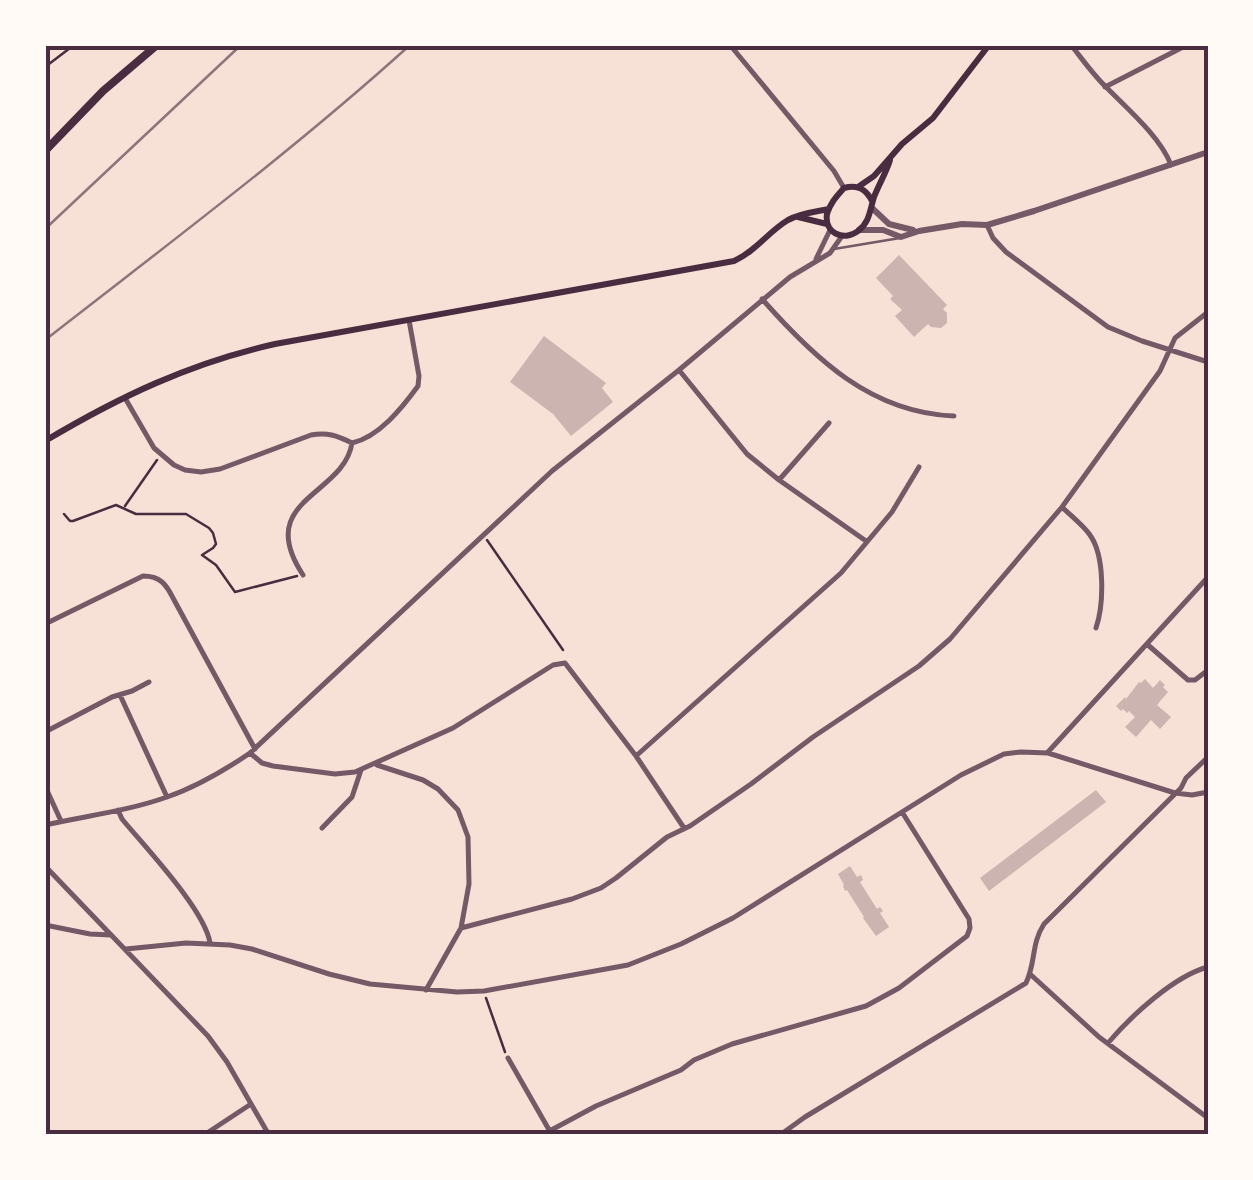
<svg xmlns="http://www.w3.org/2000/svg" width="1253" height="1180" font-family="'Titillium Web',sans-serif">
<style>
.building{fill:#ccb4b1}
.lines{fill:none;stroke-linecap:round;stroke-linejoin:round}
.path{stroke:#4a2c40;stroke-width:2.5}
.service{stroke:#755966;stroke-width:2.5}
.minor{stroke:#755966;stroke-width:5}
.tertiary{stroke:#755966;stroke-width:6}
.secondary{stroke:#4a2c40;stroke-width:6}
.primary{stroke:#4a2c40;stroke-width:8}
.rail{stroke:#8f747c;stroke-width:2.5}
.neatline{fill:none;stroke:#4a2c40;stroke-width:4}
</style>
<rect width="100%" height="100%" fill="#f7e1d7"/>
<path class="building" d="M 899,255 L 947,305 L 943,309 L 947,313 L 947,323 L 941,328 L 931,327 L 928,324 L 914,337 L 895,316 L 902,310 L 890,299 L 893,296 L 876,278 Z
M 544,336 L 606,383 L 602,388 L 613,402 L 571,436 L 553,414 L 510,382 Z
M 1145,679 L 1153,688 L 1160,680 L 1165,685 L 1163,687 L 1168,692 L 1157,705 L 1171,717 L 1160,729 L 1151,720 L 1136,737 L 1125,727 L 1135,717 L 1129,711 L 1127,713 L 1123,709 L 1121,711 L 1116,706 L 1125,697 L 1126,699 L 1139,682 L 1141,683 Z
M 1096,790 L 1106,802 L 989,891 L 980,878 Z
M 850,866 L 857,877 L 861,875 L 863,880 L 860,882 L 877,909 L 880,907 L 883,911 L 880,913 L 889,927 L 876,936 L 863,918 L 864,917 L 847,890 L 845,891 L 843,886 L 844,885 L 838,874 Z"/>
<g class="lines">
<path class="path" d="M 45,67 L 74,45
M 125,506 L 157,460
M 64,514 L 70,521 L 73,521 L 116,505 L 136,514 L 186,514 L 209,528 L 213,533 L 216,544 L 213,548 L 202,555 L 216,565 L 235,592 L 297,576
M 487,540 L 563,650
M 486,998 L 505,1052"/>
<path class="service" d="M 834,249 L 900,238"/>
<path class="minor" d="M 730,45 L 834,171 L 844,188
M 1071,45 C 1083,60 1094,76 1108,89 C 1128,109 1161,138 1171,165
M 1105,87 L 1187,45
M 987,225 L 993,238 L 1006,252 L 1108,327 L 1142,341 L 1208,362
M 816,259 L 830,230
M 762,299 C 814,358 871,413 954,416
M 679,370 L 747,454 L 779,480 L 866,541
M 125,398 L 154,448 L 174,465 L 185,470 L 201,472 L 220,469 L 311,435 C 328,432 338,436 352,443
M 352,443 C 379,437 402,408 418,386 L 419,376 L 409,320
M 779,480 L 829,423
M 1062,507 C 1071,516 1083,525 1090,535 C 1105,556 1104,604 1096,628
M 303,575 C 253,499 344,496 352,443
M 45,624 L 143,576 C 160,576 166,584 173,598 L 255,749
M 1148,645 L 1188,680 L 1195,680 L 1208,670
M 120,695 L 167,797
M 45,732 L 112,697 L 132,691 L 149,682
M 1048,752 L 1208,577
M 250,753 L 262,763 L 273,766 L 335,774 L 355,772 L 453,728 L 553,665 L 565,663 L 636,756 L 684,828
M 636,756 L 841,573 L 892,512 L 919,467
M 377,765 L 423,780 L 438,789 L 458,810 L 468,837 L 469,884 L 461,928 L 426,990
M 45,786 L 61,821
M 118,810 L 122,819 C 145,847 205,910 210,943
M 45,825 C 85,816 128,811 167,797 C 196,787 225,770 250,753 L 552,471 L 679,370 L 790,277 L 830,253 L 842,236
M 322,828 L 352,797 L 361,770
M 45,866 L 208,1036 L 227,1062 L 269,1135
M 45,925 L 90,934 L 111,935
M 461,928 L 572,899 L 601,888 L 616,878 L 667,837 L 690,826 L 751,784 L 813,737 L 919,666 L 950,639 L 1062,507 L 1160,371 L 1175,338 L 1208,312
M 126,949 L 186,943 L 230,945 L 252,949 L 329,974 L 370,984 L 457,992 L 484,991 L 628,965 L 681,944 L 733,918 L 961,775 L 1004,754 L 1021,752 L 1048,753 L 1175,793 L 1192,795 L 1208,792
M 1030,974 L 1099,1037 L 1208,1118
M 1108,1043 C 1131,1016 1174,976 1208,967
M 508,1058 L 552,1135
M 204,1135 L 251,1104
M 542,1135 L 596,1106 L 681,1070 L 694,1060 L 732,1044 L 866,1006 L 899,988 L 967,936 L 970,928 L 969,919 L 902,812
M 780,1135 L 805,1117 L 1026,983 C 1036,962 1031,944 1044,924 L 1181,788 L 1186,778 L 1208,757"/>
<path class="tertiary" d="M 872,208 L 889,224 L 913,230
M 859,230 L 883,230 L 901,237 L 919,231 L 962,224 L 987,225 L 1034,211 L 1208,152"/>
<path class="secondary" d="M 858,187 L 874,176 L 902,144 L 933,118 L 989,45
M 872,201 C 866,189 858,184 844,188 C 837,196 830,203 827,214 C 824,233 844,242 858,231 C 870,222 870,209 874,197 C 879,184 886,173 890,160
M 798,217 L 827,224
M 45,441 C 119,397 190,363 275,344 L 734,261 C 756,251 768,232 788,220 C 801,213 814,212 829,209"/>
<path class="primary" d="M 45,151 L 103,91 L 157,45"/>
<path class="rail" d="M 45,229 L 241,45
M 45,340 C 168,244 294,150 410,45"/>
</g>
<rect width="1253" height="1180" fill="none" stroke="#fffaf5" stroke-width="95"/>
<rect x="48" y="48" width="1158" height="1084" class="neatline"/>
</svg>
